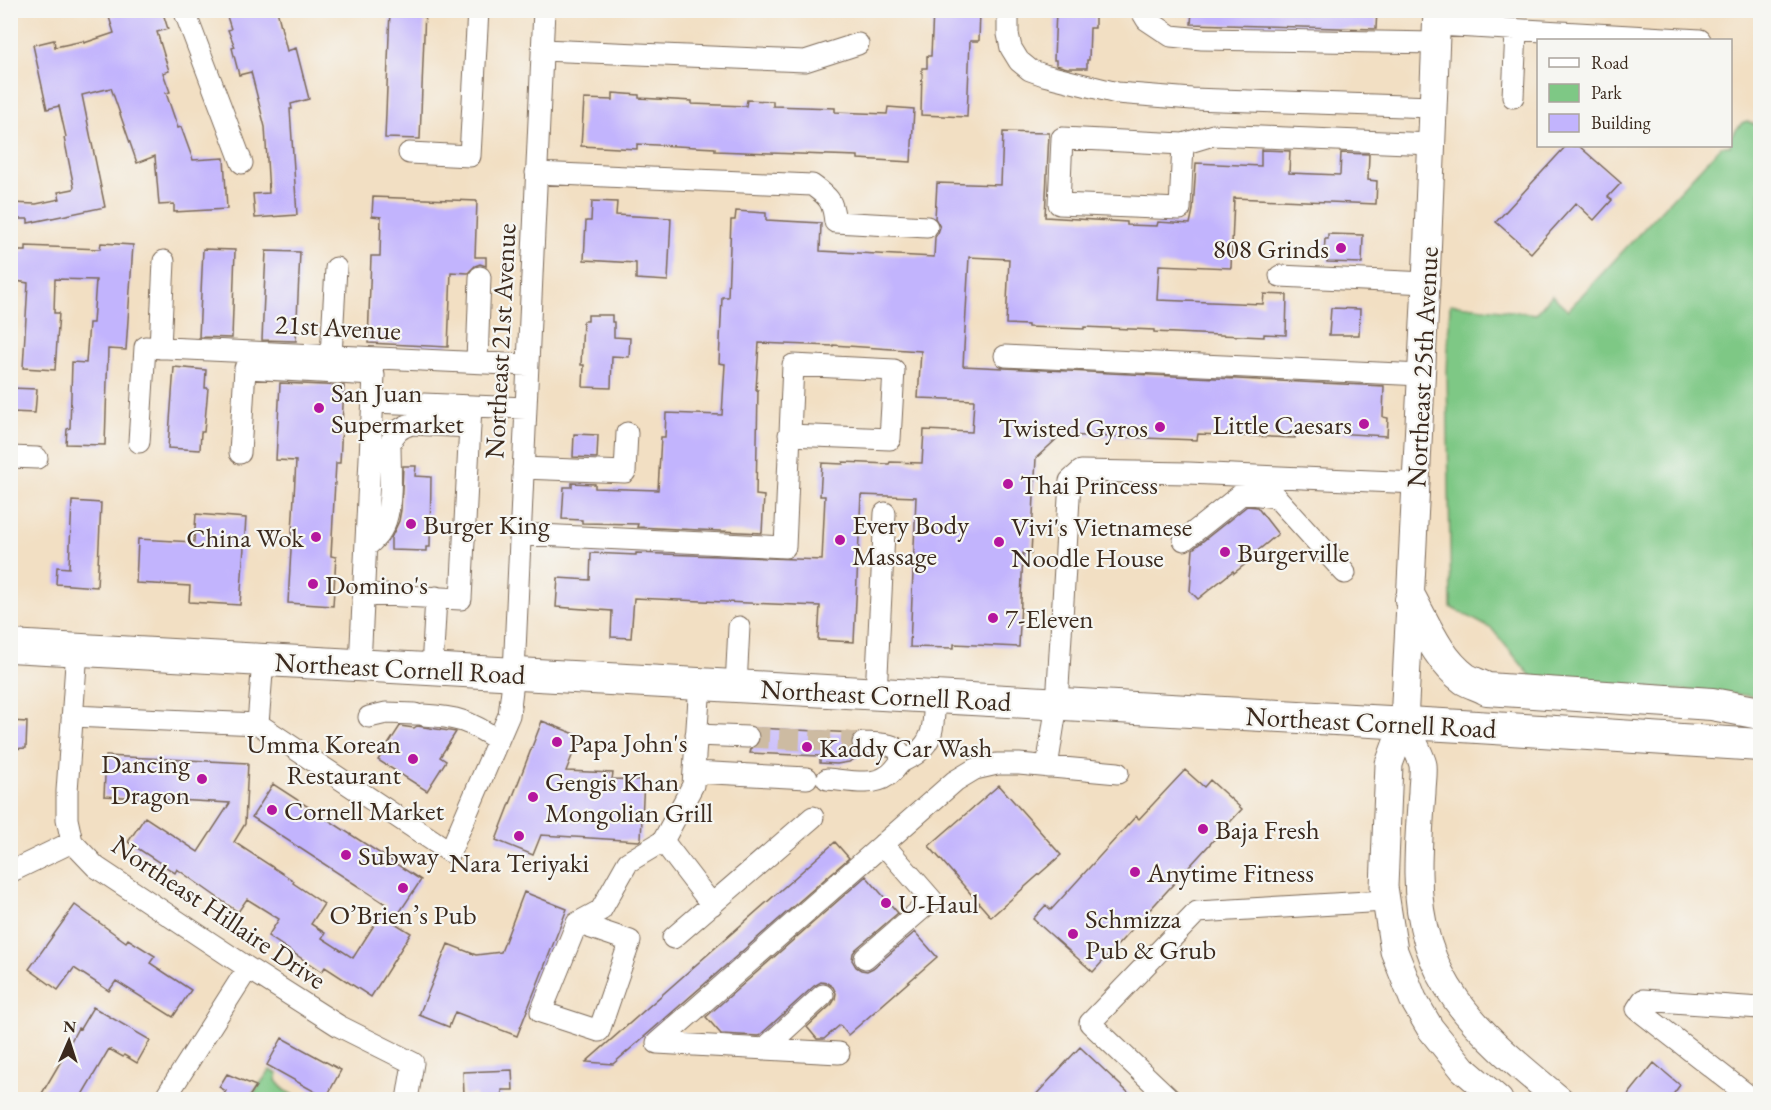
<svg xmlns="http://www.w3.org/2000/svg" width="1771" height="1110" font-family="'EB Garamond',serif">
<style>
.green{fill:#7ec885;stroke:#5c7952;stroke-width:1.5}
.building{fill:#c2b4fd}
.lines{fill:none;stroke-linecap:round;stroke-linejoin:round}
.minor-tunnel{stroke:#cdbba2;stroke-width:21;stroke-dasharray:21 10;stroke-linecap:butt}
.minor-casing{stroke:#7b6958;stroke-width:23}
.major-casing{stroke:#7b6958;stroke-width:29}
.highway-casing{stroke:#7b6958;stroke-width:34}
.minor{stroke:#fff;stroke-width:21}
.major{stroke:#fff;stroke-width:27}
.highway{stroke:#fff;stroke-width:32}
.poi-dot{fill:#b5179e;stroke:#f6f6f2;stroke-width:2}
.labels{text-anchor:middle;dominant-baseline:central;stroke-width:4.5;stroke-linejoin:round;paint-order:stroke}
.poi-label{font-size:27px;fill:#3b2a1e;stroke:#f6f6f2;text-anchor:start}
.street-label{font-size:27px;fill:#3b2a1e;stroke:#f6f6f2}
</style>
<rect width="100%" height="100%" fill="#f6f6f2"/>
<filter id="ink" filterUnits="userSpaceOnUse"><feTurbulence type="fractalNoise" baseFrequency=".0167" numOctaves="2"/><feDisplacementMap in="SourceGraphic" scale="12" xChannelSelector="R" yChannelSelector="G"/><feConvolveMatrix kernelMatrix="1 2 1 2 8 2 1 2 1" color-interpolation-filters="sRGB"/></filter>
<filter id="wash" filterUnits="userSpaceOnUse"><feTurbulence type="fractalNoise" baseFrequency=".008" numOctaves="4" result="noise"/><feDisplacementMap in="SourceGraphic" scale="24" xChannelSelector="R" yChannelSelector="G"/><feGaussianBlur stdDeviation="1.35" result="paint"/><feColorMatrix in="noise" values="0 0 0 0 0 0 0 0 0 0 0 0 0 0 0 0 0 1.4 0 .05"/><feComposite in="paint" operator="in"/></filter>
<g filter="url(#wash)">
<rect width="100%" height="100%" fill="#f2dfc3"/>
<path class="green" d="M 1747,121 L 1760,127 L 1760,697 L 1724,693 L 1535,681 L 1492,629 L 1451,607 L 1447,372 L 1450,304 L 1536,314 L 1552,295 L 1568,310 L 1721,146 L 1730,146 L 1731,136 L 1742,123 Z
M 270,1070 L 278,1074 L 276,1080 C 283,1091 294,1097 307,1099 L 312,1093 L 321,1099 L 252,1100 L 250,1098 Z"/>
<g id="blocks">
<path class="building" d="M 129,10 L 162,10 L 168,29 L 157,32 L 169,71 L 163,73 L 170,92 L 166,93 L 178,128 L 181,127 L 193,160 L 224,158 L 227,209 L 174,212 L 174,204 L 159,205 L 155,156 L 137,163 L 111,88 L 82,95 L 105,207 L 28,223 L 28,219 L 10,219 L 10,203 L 36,204 L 60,199 L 58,192 L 73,189 L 74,187 L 64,138 L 66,137 L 59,106 L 47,109 L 33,45 L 54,40 L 55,47 L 83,41 L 84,43 L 114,33 L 109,17 Z
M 225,10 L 277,10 L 287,51 L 296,48 L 309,99 L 291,104 L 292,109 L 290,109 L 297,215 L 255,218 L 253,194 L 269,193 L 265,127 L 251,72 L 239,75 L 232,48 L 235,47 L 228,30 L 231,29 Z
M 390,10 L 425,10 L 420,139 L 385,138 Z
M 933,10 L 980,10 L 979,41 L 970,41 L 967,117 L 921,115 L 922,68 L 927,68 L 927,56 L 931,56 Z
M 1056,10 L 1095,10 L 1095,28 L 1090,28 L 1089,60 L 1087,60 L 1087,68 L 1067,68 L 1056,65 L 1056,60 L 1054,60 Z
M 1192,10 L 1377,10 L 1376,29 L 1191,24 Z
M 613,93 L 639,95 L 639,98 L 692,101 L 692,104 L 746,106 L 747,100 L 773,101 L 773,106 L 835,108 L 835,112 L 887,114 L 888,107 L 914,109 L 911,162 L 858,159 L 858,156 L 715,151 L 715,148 L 637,144 L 637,149 L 581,146 L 584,99 L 613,100 Z
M 1003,132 L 1049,133 L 1045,217 L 1127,222 L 1127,225 L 1157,226 L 1158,222 L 1190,224 L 1193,210 L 1196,163 L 1261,166 L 1261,150 L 1290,151 L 1289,173 L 1340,175 L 1341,153 L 1369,154 L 1368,180 L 1377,181 L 1376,204 L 1234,198 L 1231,268 L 1159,265 L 1157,300 L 1263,304 L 1264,294 L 1287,295 L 1286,335 L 1264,334 L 1264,337 L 1154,332 L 1154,330 L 1084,327 L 1084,329 L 1028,327 L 1028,325 L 1006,324 L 1009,259 L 969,257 L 963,366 L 1384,386 L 1383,417 L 1388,418 L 1387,436 L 1295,431 L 1295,438 L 1198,434 L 1197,440 L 1061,435 L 1036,458 L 1031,554 L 1023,553 L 1019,647 L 954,644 L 954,648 L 910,647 L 916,497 L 861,495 L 854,642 L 818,640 L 820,606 L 634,598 L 631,638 L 611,637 L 612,611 L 556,607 L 558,578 L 590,580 L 591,553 L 636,555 L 636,553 L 822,560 L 825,496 L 820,496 L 822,463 L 843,464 L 843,462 L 889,464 L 890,462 L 922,463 L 924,430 L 972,432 L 974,400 L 918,398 L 921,351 L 833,345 L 833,346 L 759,343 L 756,390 L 758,390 L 756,495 L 764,496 L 762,533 L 637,527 L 638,524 L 582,523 L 582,520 L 562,519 L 564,487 L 572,487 L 572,483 L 595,484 L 595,488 L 658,490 L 661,437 L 665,437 L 666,413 L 722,415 L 725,364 L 719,363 L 722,297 L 728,297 L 731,220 L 735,220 L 736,211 L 766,213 L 766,220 L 821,223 L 820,251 L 934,257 L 935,237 L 938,233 L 940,227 L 935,218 L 937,183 L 1001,185 Z
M 1566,146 L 1579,146 L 1621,183 L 1608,197 L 1612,200 L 1594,220 L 1576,203 L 1531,253 L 1496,222 Z
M 373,197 L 477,201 L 475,257 L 486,257 L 486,266 L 480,264 L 475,266 L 468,273 L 451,272 L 448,347 L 368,343 L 371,256 L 380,256 L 381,217 L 372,216 Z
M 592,201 L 617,202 L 616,215 L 671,218 L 668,281 L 636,279 L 636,263 L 584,260 L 586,221 L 591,221 Z
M 1328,234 L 1363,235 L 1362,263 L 1327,262 L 1328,255 L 1324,255 L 1325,239 L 1328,239 Z
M 101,243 L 133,245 L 126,350 L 108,349 L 105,445 L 66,444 L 67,429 L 70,428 L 72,362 L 86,363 L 89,323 L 93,323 L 96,280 L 55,279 L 54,313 L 59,313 L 55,370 L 23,368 L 28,283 L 10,280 L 10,251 L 26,251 L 26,246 L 100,249 Z
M 203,249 L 235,250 L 232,338 L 199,337 Z
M 266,251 L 300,252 L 296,341 L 262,340 Z
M 1331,308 L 1360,309 L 1359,335 L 1329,335 Z
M 588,315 L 612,315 L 612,322 L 614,322 L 614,337 L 630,338 L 629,357 L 612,356 L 611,388 L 583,387 L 584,365 L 581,365 L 583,321 L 588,321 Z
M 174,367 L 206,370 L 205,388 L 208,388 L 204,432 L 201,432 L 200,450 L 168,448 Z
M 280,383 L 344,386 L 340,463 L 336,463 L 331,556 L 336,557 L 333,606 L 288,603 L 296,461 L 276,460 Z
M 10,388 L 37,389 L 35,413 L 10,412 Z
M 574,434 L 598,435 L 597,458 L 573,457 Z
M 403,466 L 416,466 L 415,476 L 431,477 L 430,547 L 426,547 L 426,551 L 391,550 L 391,538 L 399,521 L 401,510 Z
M 72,501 L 101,503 L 97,587 L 56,584 L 57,567 L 69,568 Z
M 1247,506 L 1257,507 L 1278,534 L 1250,557 L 1252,559 L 1234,573 L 1233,571 L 1198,599 L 1190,591 L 1193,549 Z
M 196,514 L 246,518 L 240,605 L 189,602 L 190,586 L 136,583 L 138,539 L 194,542 Z
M 10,721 L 27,722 L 26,748 L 10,749 Z
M 542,721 L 580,736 L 566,771 L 613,773 L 612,779 L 644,780 L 641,839 L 639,841 L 541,835 L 533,855 L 496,840 Z
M 400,726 L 414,728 L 417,726 L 456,732 L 440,757 L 446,761 L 427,791 L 378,760 Z
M 757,728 L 855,733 L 852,737 L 850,743 L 852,749 L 858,754 L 858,757 L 849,762 L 837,764 L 820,763 L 820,756 L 750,753 L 751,749 L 758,744 L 761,738 L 759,732 Z
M 106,756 L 248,763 L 245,824 L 234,842 L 294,881 L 293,883 L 324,904 L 311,924 L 325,933 L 322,938 L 353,958 L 387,905 L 252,817 L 273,784 L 421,880 L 393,922 L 411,933 L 371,997 L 325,967 L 322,972 L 268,936 L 279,919 L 247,899 L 238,912 L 177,869 L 175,873 L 128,842 L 145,817 L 198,852 L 230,803 L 104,796 Z
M 1185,770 L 1204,787 L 1210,780 L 1242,809 L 1093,972 L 1033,919 L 1046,905 L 1051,910 L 1136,816 L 1139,819 Z
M 999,785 L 1061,855 L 991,917 L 929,846 Z
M 835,842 L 849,858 L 613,1064 L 586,1062 Z
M 866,876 L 898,913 L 856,949 L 853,953 L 852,960 L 856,967 L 861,970 L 867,971 L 873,968 L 915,932 L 937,957 L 848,1035 L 840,1025 L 824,1039 L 817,1039 L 807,1027 L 832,1004 L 835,999 L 836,993 L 833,987 L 827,983 L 821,982 L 814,986 L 759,1036 L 721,1034 L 706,1017 Z
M 524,892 L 567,909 L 517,1036 L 455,1012 L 449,1027 L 419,1015 L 448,944 L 476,955 L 501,952 Z
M 75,905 L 126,942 L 128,939 L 155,956 L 150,963 L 191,990 L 173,1017 L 116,981 L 109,991 L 74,968 L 58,990 L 29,969 Z
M 93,1007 L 150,1040 L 137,1063 L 124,1055 L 123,1057 L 109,1049 L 79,1100 L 38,1100 L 71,1044 L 70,1043 L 78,1028 L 80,1029 Z
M 282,1038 L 341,1070 L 326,1098 L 267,1065 Z
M 1080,1047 L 1136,1100 L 1031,1100 Z
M 1654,1063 L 1680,1085 L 1669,1100 L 1624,1100 Z
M 512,1070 L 513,1090 L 502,1090 L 502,1100 L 476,1100 L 476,1094 L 464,1095 L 463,1072 Z
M 227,1074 L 256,1086 L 247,1100 L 220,1100 L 226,1091 L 219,1087 Z"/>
</g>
</g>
<g filter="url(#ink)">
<use href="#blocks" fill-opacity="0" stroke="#7b6958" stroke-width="1.5"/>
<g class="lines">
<path class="minor-tunnel" d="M 748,737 L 863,743"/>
<defs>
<path id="minor" d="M 184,10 L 242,163
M 1008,10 L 1008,34 L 1011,48 L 1019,61 L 1030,70 L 1044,75 L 1117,93 L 1192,99 L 1433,107
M 1141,10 L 1147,20 L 1171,36 L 1202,39 L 1436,43
M 1437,25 L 1700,40
M 542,50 L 805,61 L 858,44
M 1513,97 L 1516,30
M 1183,144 L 1180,209 L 1059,204 L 1062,138 L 1183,144 L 1213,135 L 1432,144
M 409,153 L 470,156 L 478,10
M 536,173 L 812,185 C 829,197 833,201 835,222 L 927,227
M 1280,276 L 1426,283
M 160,348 L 164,261
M 331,356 L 336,268
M 1005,356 L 1422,375
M 477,362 L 480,277
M 373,402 L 526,408
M 139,442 L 145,347 L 528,365
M 240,453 L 245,368 L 374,375 L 360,665
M 10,457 L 37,458
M 523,468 L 625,472 L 627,433
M 519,534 L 785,547 L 793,365 L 894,370 L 890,439 L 789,435
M 1184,540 L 1243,493 L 1276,497 L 1345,573
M 366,547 C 373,541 380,534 384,525 C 393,506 390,466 390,444 C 394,433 400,427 412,424 L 470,427
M 364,594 L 461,599 L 471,406
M 77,650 L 67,791 L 67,819 L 72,842 L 96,867 L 248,968 L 339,1026 L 413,1063 L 407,1100
M 432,669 L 436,597
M 736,686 L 739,627
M 876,694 L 885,513
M 423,715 C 458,717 469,721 498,740
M 72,716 L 258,724 L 450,852 L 509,715 L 514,673 L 544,10
M 369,717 L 386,713 L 415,714
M 258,724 L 263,660
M 696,735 L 748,737
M 863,743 C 878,744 905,741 900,763
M 1047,767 L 1057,704 L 1070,481 L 1081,471 L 1188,473 L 1417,483
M 694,772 L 807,778
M 827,779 C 845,780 872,787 887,776 C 893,773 896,767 900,763 C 905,759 912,757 917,753 C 936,738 933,720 935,697
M 663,841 L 712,905
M 10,872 L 72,842
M 577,923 L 630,941 L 599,1031 L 541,1012 L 577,923 L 601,910 L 628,862 L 663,841 L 693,785 L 700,684
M 673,938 L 813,817
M 865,958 L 932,900 L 883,844
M 764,1049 L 823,995
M 839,1053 L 657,1043 L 955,781 L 975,769 L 997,764 L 1019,764 L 1118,773
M 164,1100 L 248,968
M 1171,1100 L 1090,1023 L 1197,912 L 1385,901
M 1754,1100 L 1637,1009 L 1643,1000 L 1760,1008"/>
<path id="major" d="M 1437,10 L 1426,283 L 1404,723 L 1389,764 L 1384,887 L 1394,951 L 1413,999 L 1430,1028 L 1463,1069 L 1499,1100
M 1404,723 C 1409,734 1421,755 1423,765 C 1424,773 1422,784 1422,792 C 1420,818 1418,844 1418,870 C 1417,984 1479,1033 1560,1100"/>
<path id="highway" d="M 1411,600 C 1426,628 1439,660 1465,679 C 1472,683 1480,685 1487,689 L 1712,704 L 1760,713
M 10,646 L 1461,726 L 1760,745"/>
</defs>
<use href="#minor" class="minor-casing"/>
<use href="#major" class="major-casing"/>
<use href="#highway" class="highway-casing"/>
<use href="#minor" class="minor"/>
<use href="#major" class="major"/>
<use href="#highway" class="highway"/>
</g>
</g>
<g class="poi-dot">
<circle cx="1341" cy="248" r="6"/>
<circle cx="319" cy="408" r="6"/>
<circle cx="1364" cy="424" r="6"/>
<circle cx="1160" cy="427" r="6"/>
<circle cx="1008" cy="484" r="6"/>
<circle cx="411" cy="524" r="6"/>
<circle cx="316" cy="537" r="6"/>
<circle cx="840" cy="540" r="6"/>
<circle cx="999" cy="542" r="6"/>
<circle cx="1225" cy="552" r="6"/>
<circle cx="313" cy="584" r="6"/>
<circle cx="993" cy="618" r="6"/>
<circle cx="557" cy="742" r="6"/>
<circle cx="807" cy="747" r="6"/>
<circle cx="413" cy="759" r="6"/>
<circle cx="202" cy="779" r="6"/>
<circle cx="533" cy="797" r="6"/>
<circle cx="272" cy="810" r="6"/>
<circle cx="1203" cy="829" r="6"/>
<circle cx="519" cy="836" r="6"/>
<circle cx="346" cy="855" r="6"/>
<circle cx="1135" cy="872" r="6"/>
<circle cx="403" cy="888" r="6"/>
<circle cx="886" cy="903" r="6"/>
<circle cx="1073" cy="934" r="6"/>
</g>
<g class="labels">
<g class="poi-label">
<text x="1329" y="248" text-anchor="end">808 Grinds</text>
<text x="331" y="392">San Juan<tspan x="331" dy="31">Supermarket</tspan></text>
<text x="1352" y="424" text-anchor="end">Little Caesars</text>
<text x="1148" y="427" text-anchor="end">Twisted Gyros</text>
<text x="1020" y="484">Thai Princess</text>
<text x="423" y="524">Burger King</text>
<text x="852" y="524">Every Body<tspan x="852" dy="31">Massage</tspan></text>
<text x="1011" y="526">Vivi's Vietnamese<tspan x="1011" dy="31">Noodle House</tspan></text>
<text x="304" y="537" text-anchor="end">China Wok</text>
<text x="1237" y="552">Burgerville</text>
<text x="325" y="584">Domino's</text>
<text x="1005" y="618">7-Eleven</text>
<text x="569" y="742">Papa John's</text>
<text x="401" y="743" text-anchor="end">Umma Korean<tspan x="401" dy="31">Restaurant</tspan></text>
<text x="819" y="747">Kaddy Car Wash</text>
<text x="190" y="763" text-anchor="end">Dancing<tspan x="190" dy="31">Dragon</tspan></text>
<text x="545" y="781">Gengis Khan<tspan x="545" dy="31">Mongolian Grill</tspan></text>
<text x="284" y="810">Cornell Market</text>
<text x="1215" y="829">Baja Fresh</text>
<text x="358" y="855">Subway</text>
<text x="519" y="862" text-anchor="middle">Nara Teriyaki</text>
<text x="1147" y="872">Anytime Fitness</text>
<text x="898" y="903">U-Haul</text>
<text x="403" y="914" text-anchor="middle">O’Brien’s Pub</text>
<text x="1085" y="918">Schmizza<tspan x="1085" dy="31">Pub &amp; Grub</tspan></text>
</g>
<g class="street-label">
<text transform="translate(338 327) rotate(3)">21st Avenue</text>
<text transform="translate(500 341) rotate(-87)">Northeast 21st Avenue</text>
<text transform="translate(1422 367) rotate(-87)">Northeast 25th Avenue</text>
<text transform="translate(400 668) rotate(3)">Northeast Cornell Road</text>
<text transform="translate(886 695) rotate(3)">Northeast Cornell Road</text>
<text transform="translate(1371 722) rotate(3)">Northeast Cornell Road</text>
<text transform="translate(219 912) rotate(34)">Northeast Hillaire Drive</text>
</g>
</g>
<rect width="1771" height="1110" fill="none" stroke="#f6f6f2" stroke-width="36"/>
<rect x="1537" y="39" width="195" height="108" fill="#f6f6f2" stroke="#aba49d" stroke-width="1.5"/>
<rect x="1549" y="58" width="30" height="9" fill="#ffffff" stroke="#aba49d" stroke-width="1.5"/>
<text x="1591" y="69" font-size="18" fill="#3b2a1e">Road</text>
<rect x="1549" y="84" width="30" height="18" fill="#7ec885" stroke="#aba49d" stroke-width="1.5"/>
<text x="1591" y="99" font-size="18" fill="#3b2a1e">Park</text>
<rect x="1549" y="114" width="30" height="18" fill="#c2b4fd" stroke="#aba49d" stroke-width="1.5"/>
<text x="1591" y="129" font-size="18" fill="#3b2a1e">Building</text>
<g transform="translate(69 1041) rotate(3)" stroke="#f6f6f2" stroke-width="4.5" paint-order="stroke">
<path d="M0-4.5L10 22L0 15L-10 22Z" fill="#3b2a1e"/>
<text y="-9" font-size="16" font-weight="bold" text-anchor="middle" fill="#3b2a1e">N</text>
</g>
</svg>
